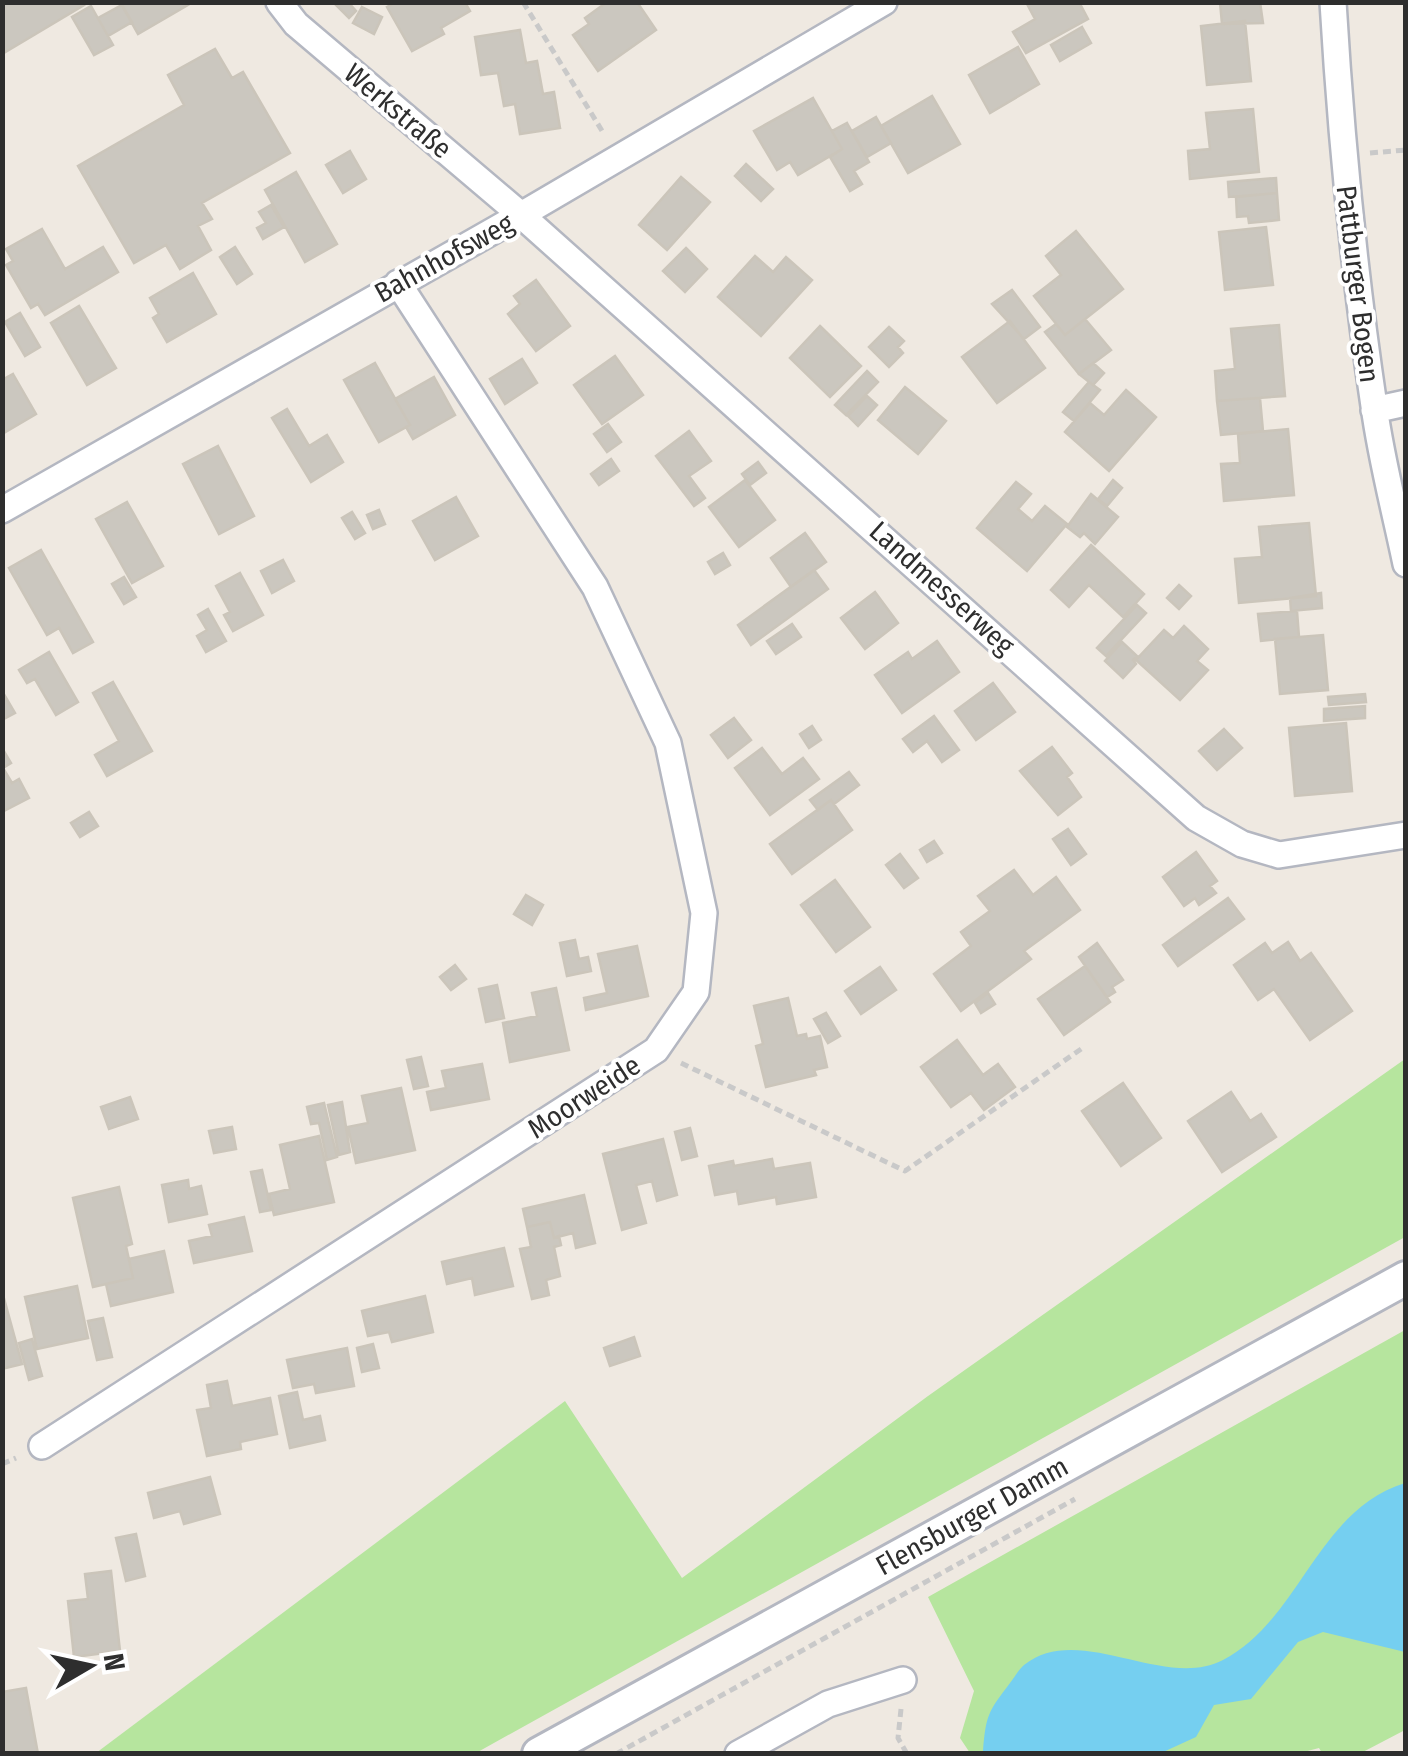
<svg xmlns="http://www.w3.org/2000/svg" width="1408" height="1756" font-family="'Fira Sans Condensed',sans-serif">
<style>
.green{fill:#b6e59e}
.water{fill:#75cff0}
.building{fill:#cbc7bf;stroke:#cbc5ba;stroke-width:2.5}
.lines{fill:none;stroke-linecap:round;stroke-linejoin:round}
.minor-casing{stroke:#b4b7c1;stroke-width:30}
.tertiary-casing{stroke:#b4b7c1;stroke-width:38}
.path{stroke:#c9c9c9;stroke-width:5;stroke-dasharray:8 5;stroke-linecap:butt}
.minor{stroke:#fff;stroke-width:25}
.tertiary{stroke:#fff;stroke-width:32}
.labels{text-anchor:middle;dominant-baseline:central;stroke-width:8;stroke-linejoin:round;paint-order:stroke}
.street-label{font-size:28px;fill:#2e2e2e;stroke:#fff}
</style>
<rect width="100%" height="100%" fill="#efe9e1"/>
<path class="green" d="M 1405,1059 L 1405,1237 L 476,1753 L 96,1753 L 565,1401 L 682,1578 L 928,1396 Z
M 1405,1330 L 1405,1730 L 1361,1753 L 1322,1753 L 1319,1748 L 1296,1754 L 970,1753 L 960,1738 L 974,1691 L 928,1597 Z"/>
<path class="water" d="M 1405,1483 L 1405,1652 L 1323,1632 L 1298,1642 L 1251,1699 L 1214,1705 L 1196,1737 L 1161,1753 L 983,1751 C 986,1715 988,1712 1010,1683 C 1014,1678 1019,1669 1024,1665 C 1079,1621 1164,1691 1223,1660 C 1301,1619 1316,1511 1405,1483 Z"/>
<path class="building" d="M 2,2 L 82,2 L 84,5 L 2,54 Z
M 120,2 L 193,2 L 138,34 Z
M 333,2 L 348,2 L 356,11 L 349,18 Z
M 396,2 L 469,2 L 466,4 L 470,11 L 441,28 L 444,34 L 412,51 L 387,7 Z
M 607,2 L 637,2 L 656,30 L 598,71 L 573,35 L 589,24 L 585,18 Z
M 1026,2 L 1079,2 L 1088,19 L 1026,53 L 1013,32 L 1035,19 Z
M 1220,2 L 1260,2 L 1263,23 L 1222,24 Z
M 122,5 L 132,22 L 108,36 L 98,18 Z
M 91,6 L 113,45 L 94,55 L 72,17 Z
M 362,7 L 382,17 L 374,34 L 353,23 Z
M 1245,21 L 1251,81 L 1207,85 L 1201,26 Z
M 1082,27 L 1091,43 L 1060,61 L 1051,45 Z
M 520,30 L 526,63 L 537,61 L 543,94 L 554,92 L 560,128 L 520,134 L 515,104 L 504,106 L 498,73 L 481,75 L 475,37 Z
M 1018,47 L 1039,84 L 990,113 L 969,75 Z
M 215,49 L 232,78 L 243,72 L 290,153 L 202,203 L 212,219 L 198,226 L 211,250 L 180,269 L 166,245 L 134,263 L 78,166 L 184,105 L 168,75 Z
M 932,96 L 960,144 L 908,173 L 881,126 Z
M 813,98 L 842,149 L 798,175 L 790,162 L 777,170 L 754,131 Z
M 1253,109 L 1259,172 L 1190,179 L 1188,151 L 1210,149 L 1206,113 Z
M 876,117 L 891,143 L 867,157 L 852,131 Z
M 847,123 L 869,162 L 854,171 L 862,184 L 850,191 L 830,157 L 842,149 L 832,131 Z
M 350,151 L 366,179 L 343,193 L 326,165 Z
M 746,164 L 773,189 L 761,201 L 735,176 Z
M 296,172 L 337,244 L 305,262 L 265,190 Z
M 681,177 L 710,202 L 667,250 L 639,225 Z
M 1276,178 L 1277,193 L 1229,197 L 1228,182 Z
M 1277,193 L 1279,220 L 1249,223 L 1248,216 L 1237,217 L 1236,197 Z
M 271,205 L 284,227 L 263,239 L 257,228 L 266,223 L 259,212 Z
M 1266,227 L 1273,285 L 1225,290 L 1219,232 Z
M 42,229 L 65,269 L 103,247 L 118,272 L 45,315 L 38,304 L 31,308 L 6,265 L 13,261 L 6,249 Z
M 1076,231 L 1123,289 L 1065,335 L 1034,296 L 1061,275 L 1046,256 Z
M 235,247 L 252,274 L 237,284 L 220,257 Z
M 686,248 L 707,269 L 685,292 L 663,271 Z
M 755,256 L 773,272 L 786,257 L 812,280 L 761,336 L 718,297 Z
M 193,273 L 216,314 L 167,342 L 153,318 L 159,314 L 150,298 Z
M 536,280 L 570,326 L 536,351 L 508,314 L 520,304 L 514,296 Z
M 1012,290 L 1040,327 L 1024,339 L 992,304 Z
M 79,306 L 116,368 L 87,385 L 51,323 Z
M 20,313 L 40,347 L 25,356 L 5,322 Z
M 1085,319 L 1111,350 L 1079,374 L 1045,332 L 1056,324 L 1065,335 Z
M 1010,321 L 1045,368 L 997,403 L 962,357 Z
M 1279,325 L 1285,396 L 1217,401 L 1215,371 L 1235,369 L 1231,329 Z
M 820,326 L 861,366 L 830,397 L 790,358 Z
M 889,327 L 904,341 L 898,347 L 903,353 L 889,367 L 869,347 Z
M 615,356 L 643,395 L 602,424 L 574,385 Z
M 522,359 L 537,383 L 505,404 L 490,379 Z
M 375,363 L 410,425 L 379,442 L 344,380 Z
M 1093,363 L 1104,373 L 1093,385 L 1079,374 Z
M 867,371 L 878,382 L 846,415 L 835,405 Z
M 13,374 L 36,414 L 2,434 L 2,380 Z
M 434,377 L 455,415 L 413,439 L 406,427 L 410,425 L 395,399 Z
M 1089,382 L 1100,390 L 1074,421 L 1063,412 Z
M 905,387 L 946,421 L 918,454 L 878,420 Z
M 1126,390 L 1156,417 L 1109,471 L 1065,432 L 1090,403 L 1104,415 Z
M 867,396 L 877,405 L 858,426 L 848,416 Z
M 1260,398 L 1263,431 L 1221,435 L 1217,401 Z
M 287,409 L 309,446 L 327,435 L 343,462 L 311,482 L 272,418 Z
M 608,424 L 621,442 L 607,452 L 594,434 Z
M 1288,429 L 1294,495 L 1224,501 L 1221,464 L 1240,463 L 1238,434 Z
M 689,431 L 711,461 L 689,476 L 705,498 L 694,506 L 656,456 Z
M 218,446 L 254,516 L 219,534 L 183,464 Z
M 611,459 L 619,471 L 599,485 L 591,474 Z
M 758,462 L 766,473 L 750,485 L 742,474 Z
M 745,480 L 775,520 L 739,547 L 709,507 Z
M 1113,480 L 1122,488 L 1107,506 L 1098,499 Z
M 1016,482 L 1031,494 L 1018,509 L 1032,521 L 1045,506 L 1067,524 L 1027,571 L 977,528 Z
M 1091,494 L 1118,517 L 1095,544 L 1084,533 L 1080,537 L 1067,527 Z
M 456,497 L 478,536 L 435,560 L 413,521 Z
M 127,502 L 163,566 L 132,583 L 96,519 Z
M 379,510 L 385,524 L 373,529 L 367,515 Z
M 352,512 L 365,533 L 355,539 L 342,518 Z
M 1309,523 L 1316,596 L 1239,603 L 1235,559 L 1262,557 L 1259,527 Z
M 805,533 L 826,562 L 791,587 L 771,558 Z
M 1091,545 L 1144,594 L 1123,617 L 1089,585 L 1069,607 L 1051,590 Z
M 41,550 L 93,642 L 73,653 L 59,628 L 47,635 L 9,568 Z
M 723,553 L 730,565 L 715,574 L 708,562 Z
M 283,560 L 294,581 L 272,593 L 261,571 Z
M 814,570 L 828,589 L 751,645 L 738,625 Z
M 240,573 L 263,615 L 233,631 L 224,615 L 230,612 L 216,586 Z
M 124,577 L 136,597 L 124,604 L 112,584 Z
M 1179,585 L 1191,596 L 1179,609 L 1167,598 Z
M 875,592 L 898,623 L 865,649 L 841,618 Z
M 1321,593 L 1322,608 L 1291,611 L 1290,598 Z
M 1137,605 L 1146,613 L 1106,656 L 1097,648 Z
M 208,609 L 226,641 L 206,652 L 197,636 L 207,630 L 198,615 Z
M 1297,611 L 1299,637 L 1261,641 L 1258,614 Z
M 792,624 L 801,637 L 776,654 L 767,641 Z
M 1184,626 L 1208,649 L 1197,661 L 1208,670 L 1180,700 L 1136,660 L 1164,630 L 1173,638 Z
M 1323,635 L 1328,690 L 1280,694 L 1275,639 Z
M 937,641 L 959,672 L 902,713 L 875,675 L 908,652 L 912,659 Z
M 1122,642 L 1137,656 L 1133,660 L 1136,664 L 1123,678 L 1105,661 Z
M 49,652 L 78,702 L 56,715 L 35,679 L 27,683 L 19,670 Z
M 113,682 L 152,751 L 107,776 L 95,755 L 119,741 L 93,693 Z
M 993,683 L 1015,712 L 976,740 L 955,711 Z
M 2,691 L 15,713 L 2,720 Z
M 1365,694 L 1366,702 L 1329,705 L 1328,697 Z
M 1365,706 L 1365,718 L 1324,721 L 1324,709 Z
M 934,716 L 959,750 L 942,762 L 927,741 L 913,752 L 903,739 Z
M 734,718 L 751,740 L 728,758 L 711,735 Z
M 1346,723 L 1352,791 L 1295,796 L 1289,728 Z
M 812,726 L 821,740 L 809,748 L 800,734 Z
M 1224,729 L 1242,748 L 1217,770 L 1199,751 Z
M 1052,747 L 1072,773 L 1067,777 L 1081,797 L 1058,815 L 1020,771 Z
M 2,748 L 11,763 L 3,768 L 12,783 L 19,779 L 29,798 L 2,812 Z
M 762,748 L 782,774 L 803,758 L 819,779 L 770,815 L 735,768 Z
M 849,772 L 859,785 L 834,804 L 831,800 L 818,810 L 810,800 Z
M 831,800 L 852,830 L 792,874 L 770,844 Z
M 89,812 L 98,826 L 80,837 L 71,823 Z
M 1068,829 L 1086,854 L 1071,865 L 1053,839 Z
M 934,841 L 942,853 L 927,862 L 920,850 Z
M 1196,852 L 1217,881 L 1210,886 L 1216,893 L 1199,905 L 1195,898 L 1184,906 L 1163,877 Z
M 900,854 L 918,878 L 904,888 L 886,865 Z
M 1014,870 L 1033,895 L 1056,877 L 1080,910 L 1024,951 L 1031,959 L 961,1011 L 934,974 L 971,946 L 961,932 L 990,911 L 978,896 Z
M 835,880 L 870,927 L 836,952 L 801,905 Z
M 526,895 L 543,905 L 532,925 L 514,914 Z
M 1228,898 L 1244,919 L 1178,966 L 1163,945 Z
M 575,940 L 579,959 L 588,957 L 591,971 L 567,976 L 560,943 Z
M 1288,942 L 1300,961 L 1311,953 L 1352,1011 L 1310,1040 L 1274,989 L 1258,1000 L 1234,965 L 1265,943 L 1272,953 Z
M 1097,943 L 1123,980 L 1112,987 L 1115,992 L 1107,997 L 1079,957 Z
M 637,946 L 648,996 L 586,1010 L 584,998 L 607,993 L 598,954 Z
M 455,965 L 466,979 L 451,990 L 440,977 Z
M 1085,966 L 1110,1002 L 1064,1035 L 1038,999 Z
M 880,967 L 896,990 L 861,1014 L 845,991 Z
M 497,985 L 504,1018 L 486,1022 L 479,989 Z
M 556,988 L 569,1050 L 510,1062 L 503,1023 L 537,1016 L 532,993 Z
M 988,993 L 995,1004 L 981,1013 L 975,1003 Z
M 788,998 L 797,1036 L 806,1034 L 807,1039 L 820,1036 L 827,1067 L 814,1070 L 816,1075 L 766,1087 L 756,1046 L 763,1044 L 754,1006 Z
M 826,1013 L 840,1036 L 828,1043 L 814,1019 Z
M 957,1040 L 983,1075 L 998,1064 L 1015,1087 L 984,1110 L 971,1093 L 951,1107 L 921,1067 Z
M 421,1057 L 428,1086 L 414,1089 L 407,1060 Z
M 482,1064 L 489,1099 L 431,1110 L 427,1092 L 446,1088 L 442,1071 Z
M 1123,1083 L 1161,1138 L 1121,1166 L 1082,1111 Z
M 401,1088 L 415,1150 L 356,1163 L 348,1127 L 368,1123 L 362,1096 Z
M 1231,1092 L 1250,1121 L 1261,1114 L 1276,1137 L 1222,1172 L 1188,1121 Z
M 130,1097 L 138,1119 L 109,1129 L 101,1107 Z
M 342,1102 L 350,1152 L 339,1155 L 328,1105 Z
M 324,1103 L 337,1157 L 327,1160 L 319,1123 L 311,1124 L 307,1107 Z
M 232,1127 L 236,1149 L 214,1153 L 209,1131 Z
M 690,1128 L 697,1156 L 682,1160 L 675,1132 Z
M 319,1136 L 334,1202 L 274,1215 L 269,1194 L 290,1189 L 280,1145 Z
M 663,1139 L 677,1195 L 657,1201 L 652,1181 L 636,1185 L 646,1223 L 622,1230 L 603,1154 Z
M 772,1159 L 774,1169 L 810,1163 L 816,1197 L 777,1204 L 776,1197 L 739,1204 L 737,1191 L 715,1195 L 709,1166 L 733,1161 L 734,1166 Z
M 262,1170 L 271,1210 L 260,1212 L 251,1172 Z
M 188,1180 L 189,1189 L 201,1186 L 207,1214 L 169,1222 L 162,1185 Z
M 119,1187 L 132,1244 L 126,1246 L 133,1278 L 93,1287 L 73,1198 Z
M 584,1195 L 595,1243 L 576,1248 L 573,1233 L 554,1238 L 550,1222 L 527,1227 L 523,1209 Z
M 244,1217 L 252,1251 L 194,1263 L 189,1241 L 212,1236 L 209,1225 Z
M 550,1222 L 554,1238 L 559,1236 L 561,1245 L 554,1247 L 560,1276 L 546,1280 L 549,1295 L 532,1299 L 520,1249 L 531,1247 L 527,1227 Z
M 504,1248 L 513,1286 L 475,1295 L 472,1278 L 447,1284 L 442,1262 Z
M 164,1251 L 173,1292 L 111,1306 L 106,1284 L 133,1278 L 129,1259 Z
M 77,1286 L 88,1338 L 37,1349 L 25,1297 Z
M 2,1291 L 22,1364 L 2,1369 Z
M 425,1296 L 433,1332 L 392,1342 L 389,1332 L 368,1336 L 362,1311 Z
M 103,1318 L 112,1357 L 97,1360 L 88,1321 Z
M 634,1337 L 640,1356 L 610,1366 L 604,1348 Z
M 32,1339 L 42,1376 L 29,1380 L 19,1343 Z
M 373,1344 L 379,1368 L 362,1372 L 357,1348 Z
M 347,1348 L 354,1386 L 316,1393 L 314,1384 L 293,1388 L 287,1360 Z
M 227,1381 L 232,1406 L 270,1398 L 277,1434 L 240,1442 L 241,1449 L 207,1456 L 197,1410 L 211,1408 L 207,1385 Z
M 297,1392 L 303,1420 L 320,1416 L 325,1440 L 290,1448 L 279,1396 Z
M 210,1477 L 220,1514 L 184,1524 L 180,1511 L 154,1518 L 148,1493 Z
M 136,1534 L 145,1576 L 126,1581 L 116,1538 Z
M 111,1571 L 120,1651 L 74,1657 L 68,1601 L 88,1599 L 85,1574 Z
M 26,1688 L 38,1754 L 2,1754 L 2,1692 Z"/>
<g class="lines">
<defs>
<path id="minor" d="M 279,2 L 296,24 L 521,215 L 1196,818 L 1242,844 L 1279,855 L 1406,835
M 1333,2 C 1341,138 1354,272 1374,406 C 1381,459 1395,511 1406,564
M 1374,410 L 1406,403
M 2,510 L 521,215 L 884,2
M 42,1446 L 656,1050 L 696,992 L 704,913 L 668,743 L 595,587 L 398,283
M 738,1754 L 828,1704 L 903,1680"/>
<path id="tertiary" d="M 539,1754 L 1406,1278"/>
</defs>
<use href="#minor" class="minor-casing"/>
<use href="#tertiary" class="tertiary-casing"/>
<path class="path" d="M 523,2 L 604,134
M 1370,153 L 1406,150
M 681,1063 L 905,1171 L 1084,1047
M 2,1464 L 16,1458
M 901,1709 L 898,1738 L 907,1754
M 616,1754 L 1075,1499"/>
<use href="#minor" class="minor"/>
<use href="#tertiary" class="tertiary"/>
</g>
<g class="labels">
<g class="street-label">
<text transform="translate(398 111) rotate(40)">Werkstraße</text>
<text transform="translate(444 258) rotate(-29)">Bahnhofsweg</text>
<text transform="translate(1358 284) rotate(83)">Pattburger Bogen</text>
<text transform="translate(942 588) rotate(42)">Landmesserweg</text>
<text transform="translate(584 1097) rotate(-33)">Moorweide</text>
<text transform="translate(972 1516) rotate(-29)">Flensburger Damm</text>
</g>
</g>
<rect width="1408" height="1756" fill="none" stroke="#2e2e2e" stroke-width="10"/>
<g transform="translate(90 1666) rotate(81)" stroke="#ffffff" stroke-width="8" paint-order="stroke">
<path d="M0-8L18 38L0 25L-18 38Z" fill="#2e2e2e"/>
<text y="-15" font-size="28" font-weight="bold" text-anchor="middle" fill="#2e2e2e">N</text>
</g>
</svg>
